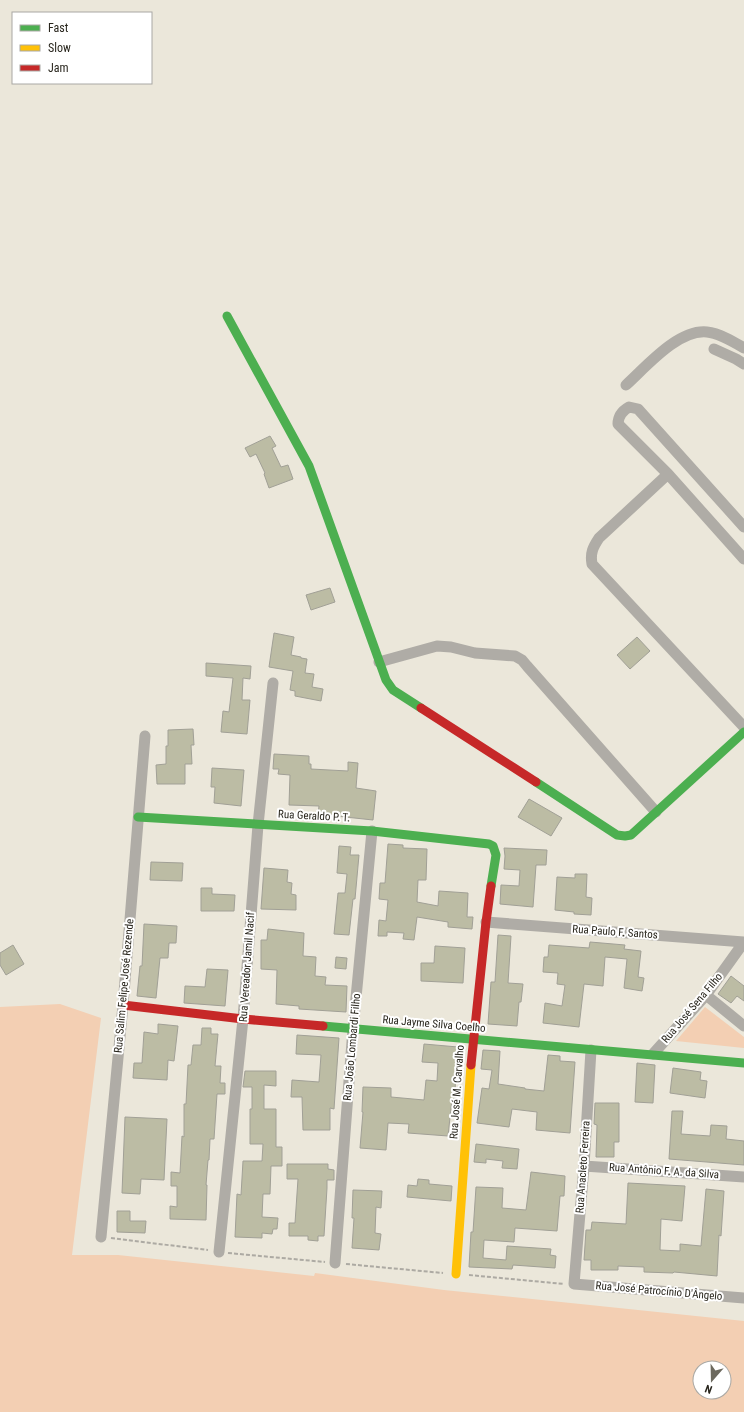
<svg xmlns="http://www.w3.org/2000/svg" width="744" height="1412" font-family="'Roboto Condensed',sans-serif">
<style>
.green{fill:#f3cfb3;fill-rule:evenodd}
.building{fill:#bcbca4;stroke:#a1a096}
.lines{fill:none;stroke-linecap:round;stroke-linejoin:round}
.path{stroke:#adaaa3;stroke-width:2;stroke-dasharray:4 2;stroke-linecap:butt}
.street{stroke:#afaca6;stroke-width:11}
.fast{stroke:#4caf50;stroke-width:9}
.slow{stroke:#ffc107;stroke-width:9}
.jam{stroke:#c62828;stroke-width:9}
.labels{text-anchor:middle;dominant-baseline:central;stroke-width:4;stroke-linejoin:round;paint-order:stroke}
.street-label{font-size:11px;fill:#28251c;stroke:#fff}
</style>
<rect width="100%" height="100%" fill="#ebe7da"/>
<path class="green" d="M 60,1004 L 101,1018 L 72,1255 L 118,1255 L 314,1276 L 315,1273 L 444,1290 L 744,1321 L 744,1412 L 0,1412 L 0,1007 ZM 700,1368 L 724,1368 L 724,1392 L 700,1392 Z
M 705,1007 L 744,1037 L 744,1048 L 676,1041 Z"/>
<path class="building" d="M 270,436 L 276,446 L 272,448 L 281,467 L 288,465 L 293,479 L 269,488 L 264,474 L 265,473 L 256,454 L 250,457 L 245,448 Z
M 330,588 L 335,602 L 311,610 L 306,595 Z
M 274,633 L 294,637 L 291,655 L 301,657 L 301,658 L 307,659 L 305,673 L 314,674 L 312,687 L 323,689 L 321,701 L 295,696 L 295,691 L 290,690 L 293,671 L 269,667 Z
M 637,637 L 650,651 L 630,669 L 617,655 Z
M 206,663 L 251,666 L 250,679 L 243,678 L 242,700 L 250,700 L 247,734 L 221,732 L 223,711 L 229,712 L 233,678 L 206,676 Z
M 193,729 L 194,745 L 191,745 L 192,764 L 185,764 L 185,784 L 157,784 L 156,765 L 166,764 L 166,746 L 168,746 L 168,730 Z
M 274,754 L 309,756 L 309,764 L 311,764 L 311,769 L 348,771 L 348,762 L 358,763 L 356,788 L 376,791 L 373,820 L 336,816 L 336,815 L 318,814 L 319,806 L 289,805 L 290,775 L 278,774 L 279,769 L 273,769 Z
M 212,768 L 244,770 L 241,806 L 214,803 L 215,787 L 211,787 Z
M 529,799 L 562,818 L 551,836 L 518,817 Z
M 388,844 L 403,845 L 403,848 L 427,849 L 426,880 L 418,880 L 417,902 L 438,906 L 439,891 L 468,893 L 467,917 L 473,917 L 472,929 L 448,927 L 448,922 L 417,917 L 414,940 L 403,939 L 404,933 L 387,932 L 387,936 L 378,936 L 379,920 L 386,921 L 388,900 L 379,899 L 380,883 L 385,883 Z
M 339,846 L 351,847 L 350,855 L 359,855 L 355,899 L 353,899 L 349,935 L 334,934 L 338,893 L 345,893 L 347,874 L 337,873 Z
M 504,848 L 547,850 L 546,865 L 536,865 L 533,907 L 500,904 L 501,885 L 519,886 L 520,870 L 504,869 L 505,856 Z
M 151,862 L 183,863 L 182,881 L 150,880 Z
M 264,868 L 288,870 L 287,882 L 292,883 L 291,894 L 296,895 L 296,910 L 261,909 Z
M 575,874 L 587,874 L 586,897 L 592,898 L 591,915 L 574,914 L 574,912 L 555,910 L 557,877 L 575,878 Z
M 201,888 L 212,888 L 212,894 L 235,895 L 234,911 L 201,911 Z
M 144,924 L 177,926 L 176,943 L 169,943 L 168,958 L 160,958 L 156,998 L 137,996 L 140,966 L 142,966 Z
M 268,929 L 304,933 L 303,956 L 316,957 L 315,976 L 326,977 L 325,985 L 347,986 L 346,1012 L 299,1009 L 299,1006 L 276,1004 L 277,970 L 261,969 L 261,940 L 267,940 Z
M 498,935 L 511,936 L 508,983 L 523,984 L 521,1002 L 519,1002 L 517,1026 L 488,1024 L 491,982 L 495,982 Z
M 590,942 L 625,945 L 624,949 L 641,951 L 638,977 L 644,978 L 642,991 L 624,988 L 627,959 L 605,957 L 603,986 L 584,984 L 579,1027 L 543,1023 L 545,1003 L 562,1006 L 565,985 L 557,984 L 558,973 L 543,972 L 544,957 L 548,957 L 549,945 L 589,948 Z
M 13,945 L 24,964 L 6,975 L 0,965 L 0,953 Z
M 435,946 L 465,948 L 463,983 L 421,981 L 421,963 L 434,963 Z
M 336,957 L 347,958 L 346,969 L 335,968 Z
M 207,969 L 228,970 L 225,1006 L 184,1003 L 185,986 L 205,987 Z
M 731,976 L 744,986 L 744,1001 L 737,996 L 731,1003 L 718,994 Z
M 158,1024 L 178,1026 L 174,1061 L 168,1060 L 167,1080 L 133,1078 L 134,1063 L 142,1063 L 144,1032 L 158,1034 Z
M 202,1028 L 211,1028 L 211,1034 L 218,1034 L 215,1066 L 221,1066 L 220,1083 L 225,1083 L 225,1094 L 217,1094 L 214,1139 L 210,1139 L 209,1160 L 208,1160 L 206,1185 L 207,1185 L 206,1220 L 170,1219 L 170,1206 L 177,1207 L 177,1186 L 171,1186 L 171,1172 L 180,1173 L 182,1136 L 184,1137 L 184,1104 L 186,1104 L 188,1065 L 191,1065 L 193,1045 L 201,1045 Z
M 297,1035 L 339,1038 L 334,1109 L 330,1108 L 330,1130 L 303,1130 L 302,1097 L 291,1097 L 292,1080 L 319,1082 L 321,1055 L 296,1054 Z
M 424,1044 L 458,1047 L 455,1090 L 457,1090 L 456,1099 L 452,1099 L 448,1136 L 408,1133 L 409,1124 L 388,1123 L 386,1150 L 360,1148 L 363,1112 L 362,1112 L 363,1087 L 391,1088 L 391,1097 L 424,1100 L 426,1080 L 437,1081 L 438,1063 L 422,1062 Z
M 483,1050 L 500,1051 L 498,1084 L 525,1088 L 525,1089 L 544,1091 L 548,1055 L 560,1056 L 560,1061 L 575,1062 L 570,1133 L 536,1130 L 537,1112 L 512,1109 L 509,1127 L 477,1123 L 482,1088 L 489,1089 L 492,1070 L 481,1069 Z
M 637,1063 L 655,1065 L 653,1103 L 635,1102 Z
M 673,1068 L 701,1072 L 700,1080 L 707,1081 L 705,1098 L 670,1093 Z
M 245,1071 L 276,1071 L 276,1086 L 264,1085 L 264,1109 L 276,1109 L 276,1147 L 282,1147 L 282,1166 L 271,1166 L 270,1194 L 263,1194 L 262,1217 L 278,1218 L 277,1229 L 273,1229 L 272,1234 L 262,1233 L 262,1238 L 235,1237 L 237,1194 L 241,1195 L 243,1161 L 262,1161 L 263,1144 L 250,1144 L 250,1109 L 252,1109 L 252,1087 L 243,1087 Z
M 595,1103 L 619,1103 L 619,1142 L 614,1142 L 614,1157 L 596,1157 L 597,1125 L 594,1124 Z
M 672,1111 L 683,1111 L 681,1134 L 710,1136 L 711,1125 L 727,1126 L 726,1139 L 744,1141 L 744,1165 L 669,1159 Z
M 125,1117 L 167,1119 L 164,1180 L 141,1179 L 140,1194 L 122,1193 Z
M 476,1144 L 519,1149 L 517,1169 L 502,1168 L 503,1161 L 486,1159 L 486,1163 L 474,1162 Z
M 287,1164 L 328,1164 L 328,1169 L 334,1170 L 334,1180 L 327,1180 L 327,1188 L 324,1236 L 318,1236 L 318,1241 L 308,1240 L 308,1236 L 289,1236 L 289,1223 L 295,1223 L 298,1179 L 287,1179 Z
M 531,1172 L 565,1176 L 564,1196 L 560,1196 L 557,1231 L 515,1228 L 514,1242 L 484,1240 L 483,1258 L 506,1260 L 507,1246 L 551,1249 L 550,1255 L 556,1256 L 555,1268 L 513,1265 L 512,1269 L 469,1267 L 471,1232 L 473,1232 L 476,1187 L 503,1188 L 502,1208 L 526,1210 Z
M 418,1179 L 429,1180 L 429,1184 L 452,1186 L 451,1201 L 407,1197 L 408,1185 L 417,1186 Z
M 628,1183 L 685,1186 L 682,1221 L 661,1219 L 660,1250 L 680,1251 L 680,1244 L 701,1246 L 706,1189 L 724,1191 L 721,1236 L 719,1235 L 717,1276 L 674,1272 L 673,1273 L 644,1272 L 644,1267 L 618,1266 L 618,1270 L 591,1270 L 591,1260 L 584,1260 L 586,1230 L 591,1230 L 592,1222 L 626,1224 Z
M 353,1190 L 382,1191 L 381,1208 L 376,1207 L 375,1233 L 381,1234 L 379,1250 L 352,1248 L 354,1218 L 352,1218 Z
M 117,1211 L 130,1211 L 130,1221 L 146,1221 L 145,1233 L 117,1232 Z"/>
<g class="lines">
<path class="path" d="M 111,1238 L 208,1250
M 228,1253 L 325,1262
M 346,1264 L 443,1273
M 469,1275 L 564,1284"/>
<path class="street" d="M 714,349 L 736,359 L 744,364
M 626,385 C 646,367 678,329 707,332 C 719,333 734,342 744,348
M 668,474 L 599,538 C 593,547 590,553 592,564 L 744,727
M 744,527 L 638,409 L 629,407 C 622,411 618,416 618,424 L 668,474 L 744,559
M 379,662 L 437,646 L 451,647 L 475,653 L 515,656 L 522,660 L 527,666 L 656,812
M 486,922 L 744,942
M 706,995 L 744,1026
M 591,1050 L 584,1166 L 574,1284 L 744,1298
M 653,1054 L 706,995 L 744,942
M 584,1166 L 744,1177
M 101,1237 L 123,1005 L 145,736
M 219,1252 L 243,1019 L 258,825 L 273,683
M 335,1263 L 353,1029 L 372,831"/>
<path class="fast" d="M 227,316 L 309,466 L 386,680 L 393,690 L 421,708
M 536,782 L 617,835 L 625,836 L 631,835 L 744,732
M 138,817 L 372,831 L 489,844 L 493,846 L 496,855 L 491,886
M 323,1026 L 744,1063"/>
<path class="slow" d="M 456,1274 L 471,1065"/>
<path class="jam" d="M 421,708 L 536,782
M 123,1005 L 243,1019 L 323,1026
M 471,1065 L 486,922 L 491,886"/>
</g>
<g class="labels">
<g class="street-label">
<text transform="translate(314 816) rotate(3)">Rua Geraldo P. T.</text>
<text transform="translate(615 932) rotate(4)">Rua Paulo F. Santos</text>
<text transform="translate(247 967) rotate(-86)">Rua Vereador Jamil Nacif</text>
<text transform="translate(124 986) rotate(-85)">Rua Salim Felipe José Rezende</text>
<text transform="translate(692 1008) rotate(-50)">Rua José Sena Filho</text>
<text transform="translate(434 1024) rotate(5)">Rua Jayme Silva Coelho</text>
<text transform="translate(352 1047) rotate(-85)">Rua João Lombardi Filho</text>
<text transform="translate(457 1092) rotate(-86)">Rua José M. Carvalho</text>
<text transform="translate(583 1167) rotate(-86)">Rua Anacleto Ferreira</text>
<text transform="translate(664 1171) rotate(4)">Rua Antônio F. A. da Silva</text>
<text transform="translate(659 1291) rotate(5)">Rua José Patrocínio D'Ângelo</text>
</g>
</g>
<rect x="12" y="12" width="140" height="72" fill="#ffffff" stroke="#a9a8a4"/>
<rect x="20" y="25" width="20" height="6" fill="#4caf50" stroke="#a9a8a4"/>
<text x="48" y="32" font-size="12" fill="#28251c">Fast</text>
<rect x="20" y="45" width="20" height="6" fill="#ffc107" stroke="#a9a8a4"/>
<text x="48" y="52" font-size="12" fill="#28251c">Slow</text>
<rect x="20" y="65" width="20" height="6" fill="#c62828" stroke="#a9a8a4"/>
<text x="48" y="72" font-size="12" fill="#28251c">Jam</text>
<g transform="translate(712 1380) rotate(200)"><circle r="19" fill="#ffffff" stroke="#a9a8a4"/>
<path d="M0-3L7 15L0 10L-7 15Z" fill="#6c695e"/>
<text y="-6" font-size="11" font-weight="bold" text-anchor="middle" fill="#28251c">N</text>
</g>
</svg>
